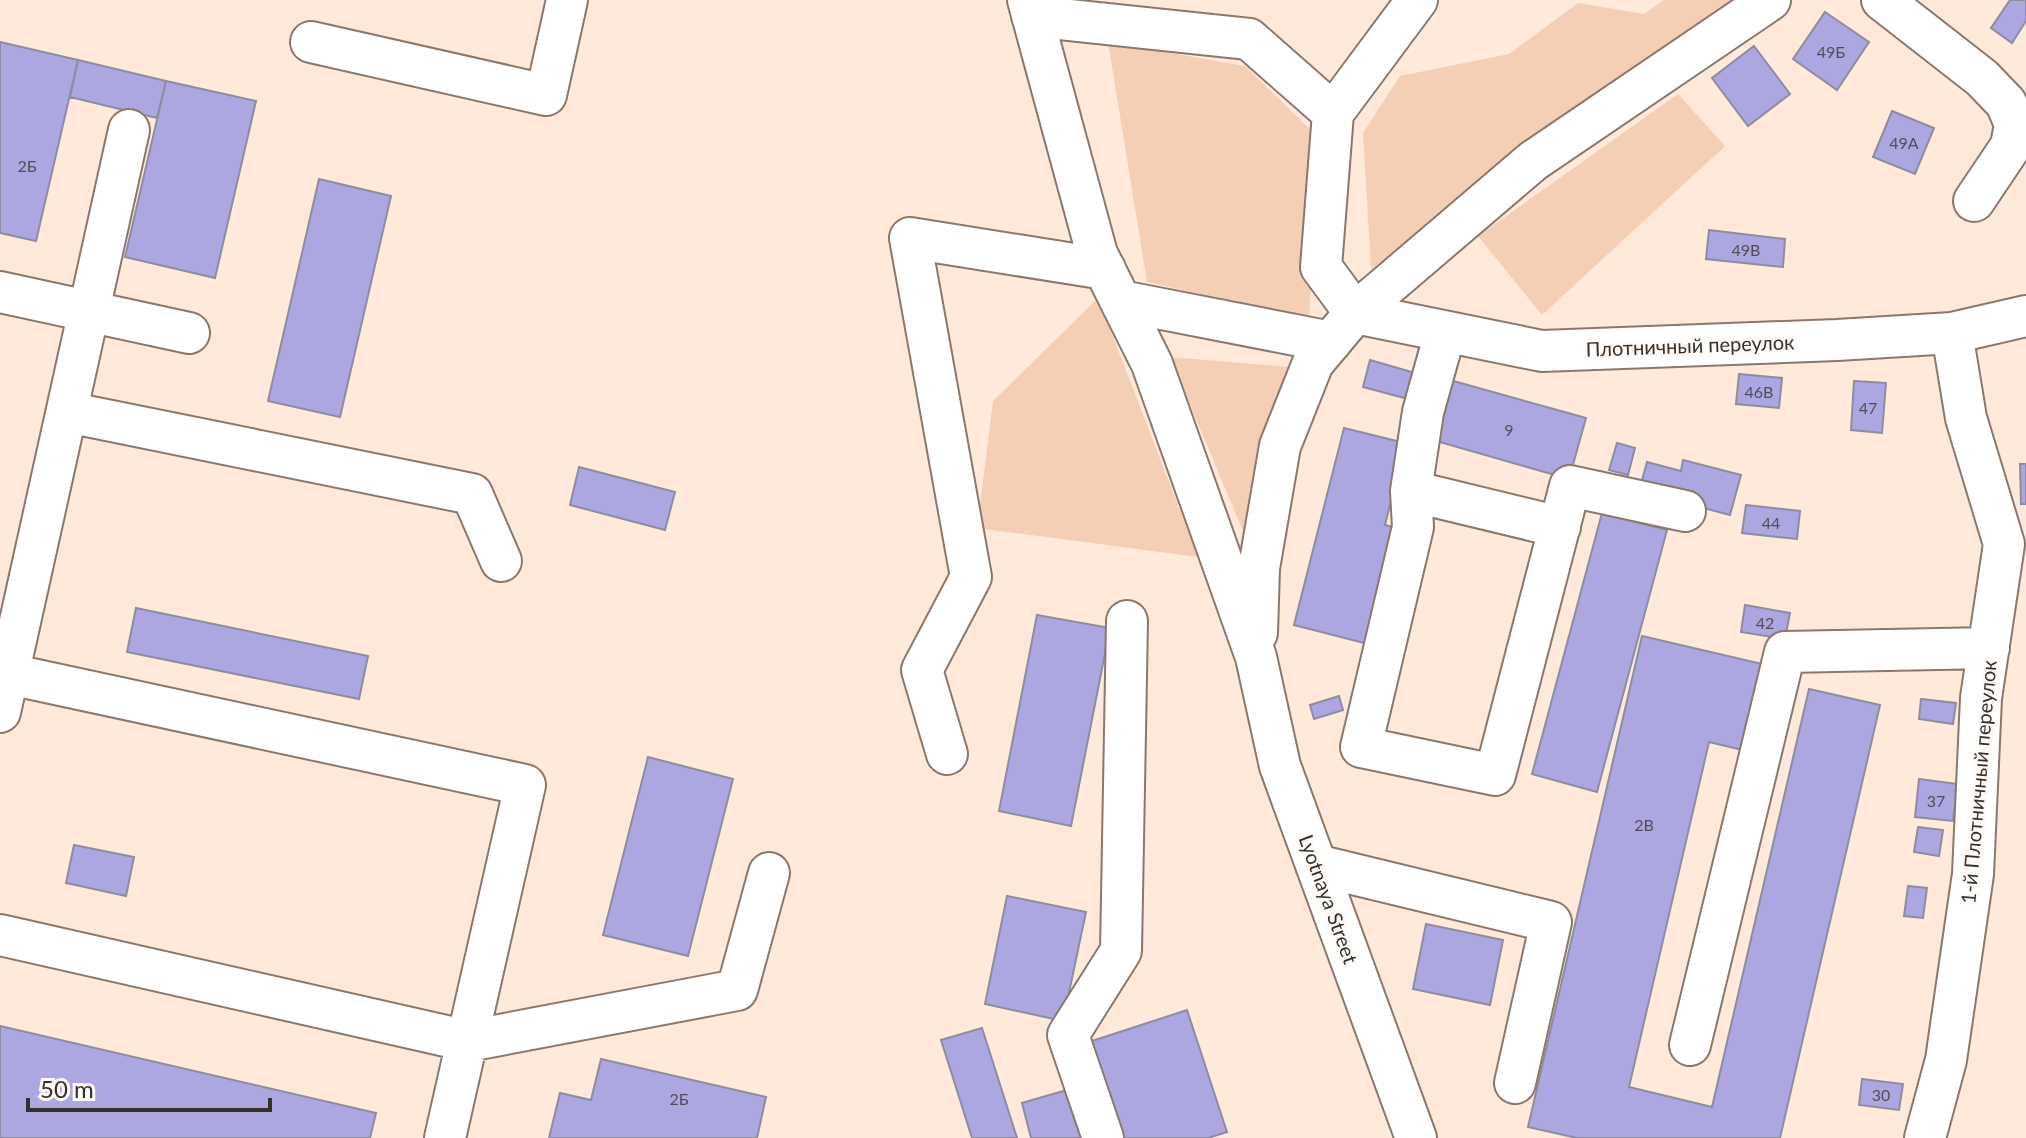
<svg xmlns="http://www.w3.org/2000/svg" width="2026" height="1138" font-family="Lato,sans-serif">
<style>
.green{fill:#f4cfb6}
.building{fill:#aca7e0;stroke:#8d8ca0;stroke-width:2}
.lines{fill:none;stroke-linecap:round;stroke-linejoin:round}
.minor-casing{stroke:#8b786c;stroke-width:44}
.minor{stroke:#fff;stroke-width:40}
.labels{text-anchor:middle;dominant-baseline:central;stroke-width:6;stroke-linejoin:round;paint-order:stroke}
.number-label{font-size:16px;fill:#544d58}
.street-label{font-size:20px;fill:#372f2a;stroke:#fefaf7}
</style>
<rect width="100%" height="100%" fill="#fee9db"/>
<path class="green" d="M 1664,0 L 1736,0 L 1613,93 L 1371,269 L 1363,133 L 1400,76 L 1509,54 L 1578,3 L 1644,14 Z
M 1108,42 L 1245,66 L 1319,138 L 1309,319 L 1147,282 Z
M 1678,94 L 1725,146 L 1542,315 L 1478,236 Z
M 1098,298 L 1198,557 L 977,528 L 993,401 Z
M 1170,357 L 1290,367 L 1248,543 Z"/>
<path class="building" d="M 2010,0 L 2026,0 L 2026,21 L 2012,43 L 1991,28 Z
M 1825,12 L 1869,42 L 1837,90 L 1793,59 Z
M 0,42 L 78,60 L 36,241 L 0,233 Z
M 1754,46 L 1790,94 L 1748,126 L 1712,78 Z
M 78,60 L 166,81 L 157,118 L 70,97 Z
M 166,81 L 256,101 L 215,278 L 125,257 Z
M 1892,111 L 1934,128 L 1915,174 L 1873,157 Z
M 319,179 L 391,196 L 340,417 L 268,401 Z
M 1709,230 L 1785,239 L 1783,267 L 1706,259 Z
M 1370,360 L 1415,373 L 1408,399 L 1363,387 Z
M 1739,374 L 1782,378 L 1779,408 L 1736,404 Z
M 1450,380 L 1586,418 L 1569,479 L 1433,440 Z
M 1854,381 L 1886,383 L 1882,433 L 1851,430 Z
M 1344,428 L 1405,443 L 1385,525 L 1397,528 L 1368,644 L 1294,625 Z
M 1617,443 L 1635,448 L 1628,475 L 1609,470 Z
M 1683,460 L 1741,475 L 1730,515 L 1639,491 L 1647,462 L 1681,471 Z
M 2020,464 L 2026,464 L 2026,504 L 2021,504 Z
M 579,467 L 675,492 L 665,530 L 570,505 Z
M 1746,505 L 1800,511 L 1797,539 L 1742,533 Z
M 1602,513 L 1667,530 L 1597,792 L 1532,774 Z
M 1745,605 L 1790,613 L 1785,639 L 1741,632 Z
M 136,608 L 368,656 L 359,699 L 127,652 Z
M 1037,615 L 1110,628 L 1071,826 L 999,811 Z
M 1642,636 L 1775,667 L 1755,753 L 1709,742 L 1629,1087 L 1712,1107 L 1809,689 L 1880,705 L 1780,1138 L 1577,1138 L 1528,1127 Z
M 1339,696 L 1343,710 L 1314,719 L 1310,705 Z
M 1921,699 L 1956,703 L 1953,724 L 1919,719 Z
M 648,757 L 733,779 L 688,956 L 603,935 Z
M 1919,779 L 1958,784 L 1953,821 L 1915,817 Z
M 1918,827 L 1943,830 L 1939,856 L 1914,852 Z
M 74,845 L 134,857 L 126,896 L 66,883 Z
M 1908,886 L 1927,888 L 1923,918 L 1904,916 Z
M 1007,896 L 1086,912 L 1063,1021 L 985,1004 Z
M 1426,924 L 1503,940 L 1490,1005 L 1413,989 Z
M 1187,1010 L 1227,1132 L 1208,1138 L 1117,1138 L 1086,1043 Z
M 0,1026 L 376,1113 L 370,1138 L 0,1138 Z
M 982,1028 L 1017,1138 L 972,1138 L 941,1040 Z
M 601,1059 L 766,1097 L 757,1138 L 549,1138 L 560,1093 L 591,1100 Z
M 1862,1079 L 1903,1084 L 1899,1110 L 1859,1105 Z
M 1070,1089 L 1083,1138 L 1031,1138 L 1022,1103 Z"/>
<g class="lines">
<defs>
<path id="minor" d="M 1028,0 L 1097,254 L 1152,364 L 1256,657 L 1280,766 L 1416,1138
M 1042,0 L 1032,16 L 1249,39 L 1333,113 L 1321,267 L 1355,313 L 1542,351 L 1837,340 L 1952,333 L 2026,316
M 1882,0 L 1982,78 L 2006,103 L 2015,124 L 2011,146 L 1974,201
M 311,42 L 546,95 L 567,0
M 1333,113 L 1417,0
M 0,292 L 189,333
M 1121,301 L 1331,342
M 1445,333 L 1423,412 L 1411,491 L 1413,527 L 1361,747 L 1495,775 L 1570,486 L 1685,511
M 67,412 L 472,494 L 501,561
M 1411,491 L 1560,527
M 1257,633 L 1259,568 L 1280,446 L 1313,363 L 1355,313 L 1533,161 L 1770,0
M 9,674 L 525,785 L 445,1138
M 0,712 L 129,130
M 947,754 L 922,670 L 971,577 L 910,238 L 1105,269
M 1316,865 L 1551,922 L 1515,1083
M 0,935 L 468,1041 L 737,990 L 769,873
M 1690,1045 L 1785,652 L 1989,648
M 1103,1138 L 1068,1035 L 1121,951 L 1127,621
M 1925,1138 L 1946,1060 L 1973,874 L 1981,698 L 2004,544 L 1966,418 L 1952,333"/>
</defs>
<use href="#minor" class="minor-casing"/>
<use href="#minor" class="minor"/>
</g>
<g class="labels">
<g class="number-label">
<text x="1831" y="51">49Б</text>
<text x="1904" y="142">49А</text>
<text x="27" y="165">2Б</text>
<text x="1746" y="249">49В</text>
<text x="1759" y="391">46В</text>
<text x="1868" y="407">47</text>
<text x="1509" y="429">9</text>
<text x="1771" y="522">44</text>
<text x="1765" y="622">42</text>
<text x="1936" y="800">37</text>
<text x="1644" y="824">2В</text>
<text x="1881" y="1094">30</text>
<text x="679" y="1098">2Б</text>
</g>
<g class="street-label">
<text transform="translate(1690 345) rotate(-2)">Плотничный переулок</text>
<text transform="translate(1978 782) rotate(-85)">1-й Плотничный переулок</text>
<text transform="translate(1329 899) rotate(70)">Lyotnaya Street</text>
</g>
</g>
<path d="M28 1098v12h242v-12" fill="none" stroke="#372f2a" stroke-width="4"/>
<text x="40" y="1098" font-size="24" fill="#372f2a" stroke="#fefaf7" stroke-width="6" paint-order="stroke">50 m</text>
</svg>
